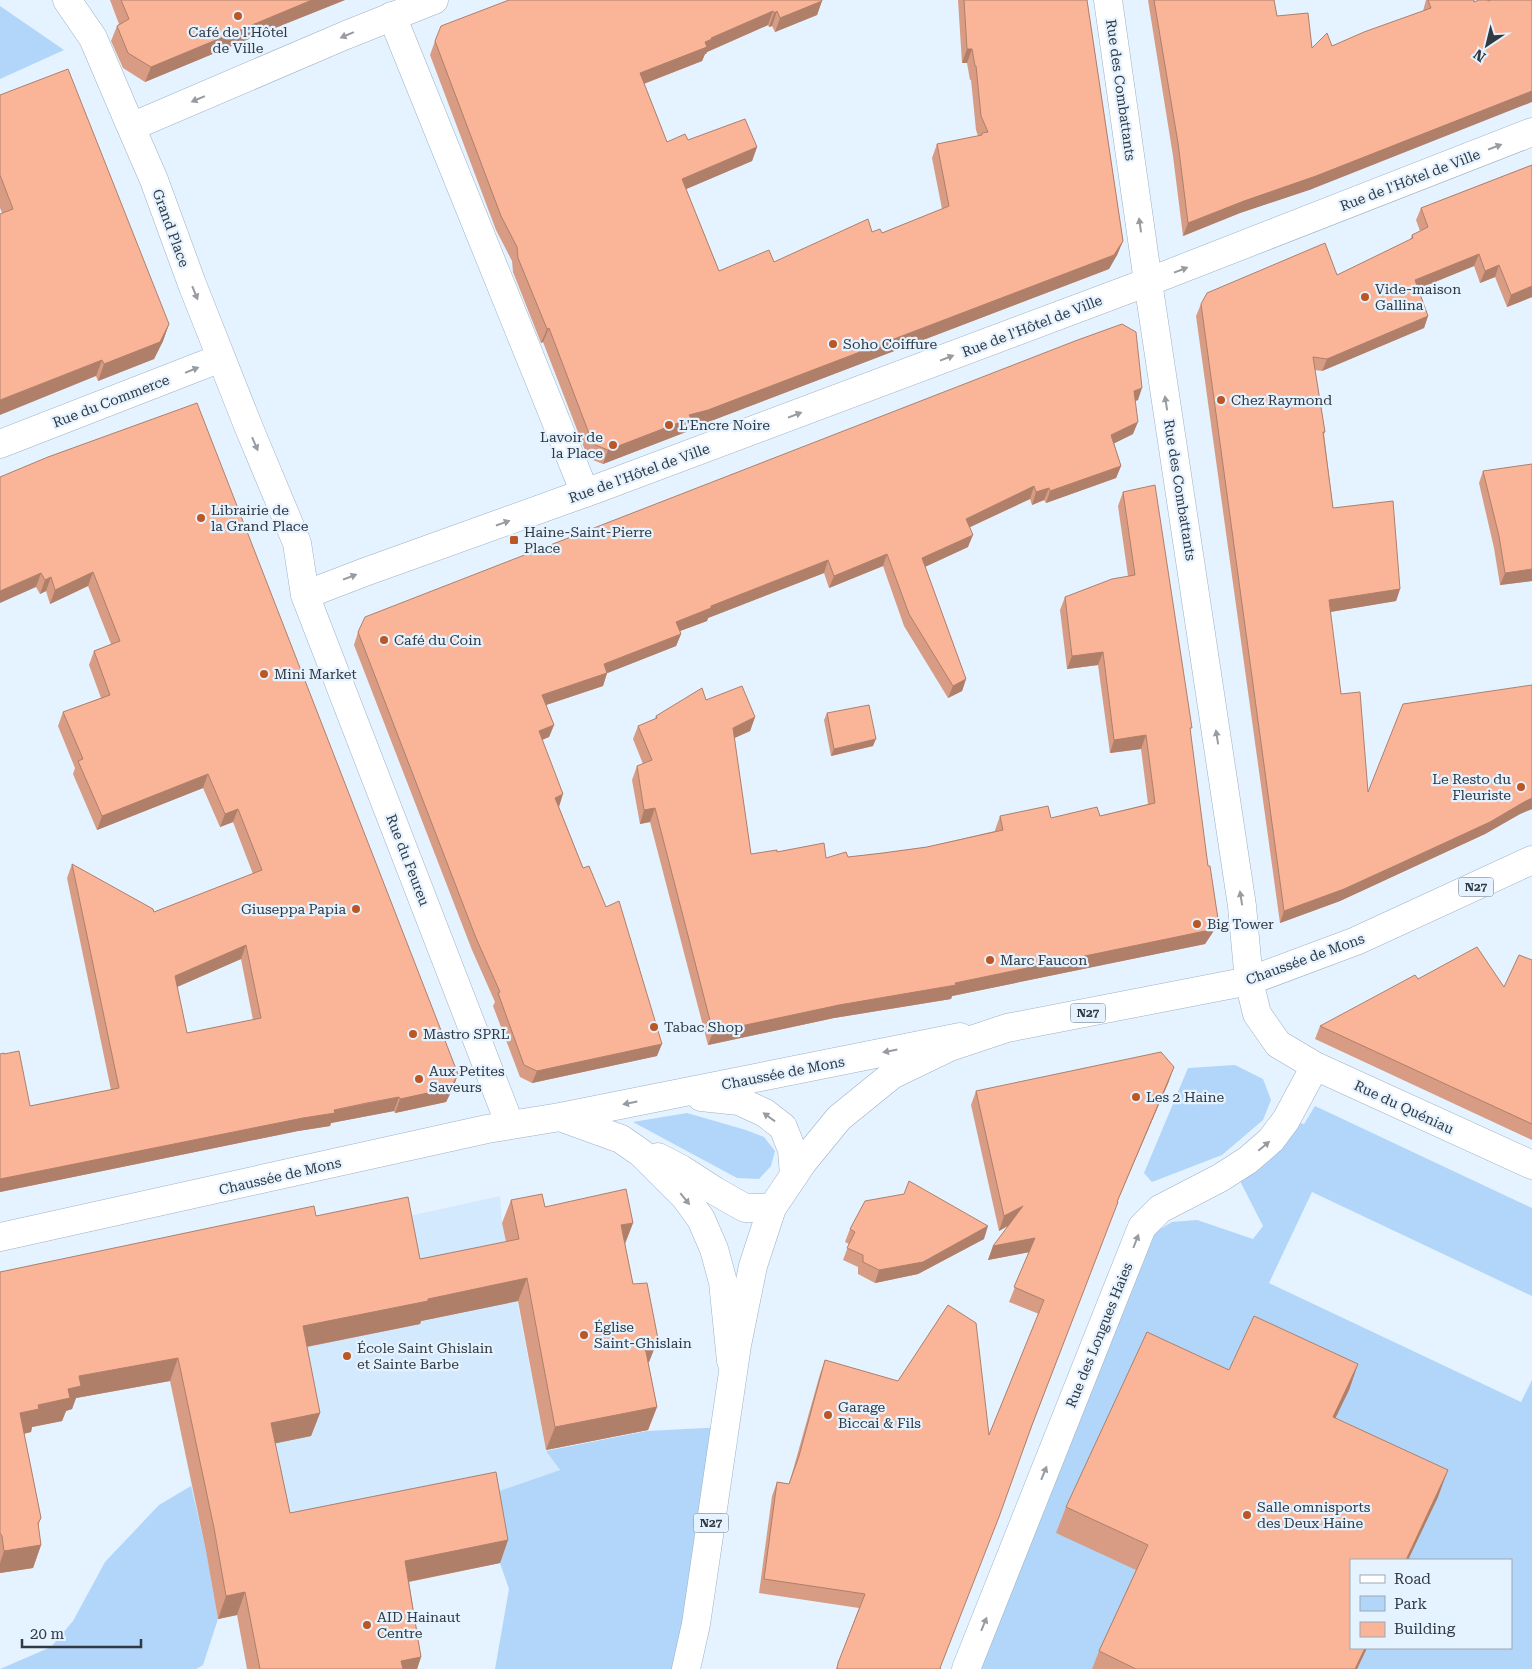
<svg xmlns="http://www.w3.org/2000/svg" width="1532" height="1669" font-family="'Roboto Serif',serif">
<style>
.built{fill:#d2e9fe}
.green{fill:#b1d6f9;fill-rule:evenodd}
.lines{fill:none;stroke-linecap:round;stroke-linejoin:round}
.pedestrian-casing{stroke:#9cb1c4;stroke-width:29}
.minor-casing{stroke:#9cb1c4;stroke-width:29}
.primary-casing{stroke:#9cb1c4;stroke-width:29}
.pedestrian{stroke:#fff;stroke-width:28}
.minor{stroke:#fff;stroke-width:28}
.primary{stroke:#fff;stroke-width:28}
.wall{fill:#d79c83;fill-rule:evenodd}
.shaded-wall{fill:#af7f6a}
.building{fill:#fab598;stroke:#af7f6a;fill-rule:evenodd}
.oneway{fill:#989ca0}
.poi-dot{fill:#bb5625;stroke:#e5f2ff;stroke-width:2}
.labels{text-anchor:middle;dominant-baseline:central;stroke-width:4.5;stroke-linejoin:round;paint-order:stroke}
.shield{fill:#e5f2ff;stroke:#67717b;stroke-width:1}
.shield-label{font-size:12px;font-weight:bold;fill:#313a42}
.poi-label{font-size:14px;fill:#313a42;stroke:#e5f2ff;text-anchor:start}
.street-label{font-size:14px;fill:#313a42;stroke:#e5f2ff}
</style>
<rect width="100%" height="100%" fill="#e5f2ff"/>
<path class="built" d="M 500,1196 L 502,1223 L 546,1451 L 560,1470 L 488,1495 L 500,1563 L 218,1619 L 206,1550 L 191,1486 L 149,1261 L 400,1218 Z"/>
<path class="green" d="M 0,6 L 64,50 L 0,79 Z
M 1235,1065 L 1263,1079 L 1271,1100 L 1263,1120 L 1222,1155 L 1152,1182 L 1144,1173 L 1188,1068 Z
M 1315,1106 L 1532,1208 L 1532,1296 L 1312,1192 L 1269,1283 L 1521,1402 L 1532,1380 L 1532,1669 L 966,1669 L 1152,1234 L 1172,1222 L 1197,1220 L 1253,1239 L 1263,1226 L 1239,1179 L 1286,1120 L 1304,1124 ZM 1351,1560 L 1511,1560 L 1511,1648 L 1351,1648 Z
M 687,1113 L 746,1130 L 764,1137 L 775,1151 L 771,1166 L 759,1179 L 737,1178 L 633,1122 Z
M 725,1427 L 686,1669 L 495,1669 L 509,1589 L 500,1563 L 488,1495 L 560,1470 L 546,1451 L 647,1431 Z
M 191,1486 L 206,1550 L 218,1619 L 203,1665 L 196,1669 L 0,1669 L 51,1647 L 73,1621 L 105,1562 L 159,1505 Z"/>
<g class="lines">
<defs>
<path id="pedestrian" d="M 392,16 L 585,493"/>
<path id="minor" d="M 67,0 L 93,38 L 131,127
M 434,0 L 346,35 L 131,127 L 154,180 L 192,284 L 249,428 L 297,543 L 305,595 L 510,1125
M 1108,0 L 1148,282 L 1242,906 L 1249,981 L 1257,1014 L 1278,1044 L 1315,1066 L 1532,1165
M 0,444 L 221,358
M 305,595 L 365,572 L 596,489 L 1148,282 L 1532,132
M 701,1097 L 739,1101 L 765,1113 L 783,1127 L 792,1150 L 794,1175
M 560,1117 L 621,1139 L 641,1153 L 685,1197 L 701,1219 L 714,1249 L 723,1282 L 731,1361
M 658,1157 L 681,1169 L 715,1191 L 745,1208 L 772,1208
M 0,1237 L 487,1129 L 560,1117 L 960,1037
M 966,1669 L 1142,1227 L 1160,1209 L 1220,1178 L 1248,1160 L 1271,1140 L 1286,1120 L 1315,1066"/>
<path id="primary" d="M 686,1669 L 696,1624 L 737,1345 L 753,1266 L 772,1208 L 803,1162 L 839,1118 L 892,1075 L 950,1047 L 1007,1028 L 1249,981 L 1356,941 L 1532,860"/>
</defs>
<use href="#pedestrian" class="pedestrian-casing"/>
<use href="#minor" class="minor-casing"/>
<use href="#primary" class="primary-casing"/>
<use href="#pedestrian" class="pedestrian"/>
<use href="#minor" class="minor"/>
<use href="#primary" class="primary"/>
</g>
<path class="wall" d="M 110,0 L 345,0 L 285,24 L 145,82 L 123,68 L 111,41 L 117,26 L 119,24 Z
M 822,0 L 817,15 L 775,32 L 772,26 L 769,27 L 768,25 L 707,52 L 706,54 L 705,54 L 702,61 L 644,84 L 667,142 L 688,140 L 757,147 L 752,161 L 686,189 L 719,271 L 774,262 L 872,232 L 882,233 L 942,209 L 932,158 L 937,144 L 978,136 L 976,130 L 971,80 L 970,80 L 967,63 L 962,63 L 958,0 L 1087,0 L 1123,241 L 1117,255 L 1109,269 L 703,424 L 687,429 L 686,432 L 603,464 L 588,458 L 543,342 L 541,343 L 513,272 L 512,261 L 496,230 L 430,55 L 435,41 Z
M 1148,0 L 1274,0 L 1277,16 L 1312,48 L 1332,46 L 1423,11 L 1426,0 L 1474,0 L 1312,189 L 1240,213 L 1183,236 L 1173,156 Z
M 0,95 L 169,324 L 163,341 L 154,359 L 98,381 L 96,376 L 2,213 L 0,208 Z
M 1532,165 L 1532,297 L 1507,307 L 1495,277 L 1480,283 L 1474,266 L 1418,289 L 1428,316 L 1424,328 L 1322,371 L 1315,370 L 1325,432 L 1324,434 L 1333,508 L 1400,589 L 1396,601 L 1330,612 L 1341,694 L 1368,792 L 1532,685 L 1532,809 L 1520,814 L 1485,834 L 1396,875 L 1340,901 L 1280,923 L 1196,316 L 1201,304 L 1337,275 L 1410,240 L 1412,235 L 1420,231 L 1416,220 L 1421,208 Z
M 1138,400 L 1135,401 L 1133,434 L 1114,443 L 1121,466 L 1116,478 L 1046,503 L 1044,500 L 1032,505 L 1030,499 L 969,527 L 968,547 L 925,567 L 966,679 L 962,691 L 948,698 L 904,626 L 883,566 L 829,588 L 824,573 L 708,618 L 707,621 L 680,631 L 681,634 L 676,646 L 607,673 L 603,686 L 546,705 L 554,725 L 549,737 L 542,740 L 559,807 L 657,1056 L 532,1083 L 520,1077 L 493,1006 L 495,1002 L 472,950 L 354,645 L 358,632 Z
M 48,457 L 458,1074 L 453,1088 L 446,1102 L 395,1113 L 394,1111 L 362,1117 L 331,1123 L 330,1126 L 298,1131 L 0,1192 L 0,1054 L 30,1106 L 111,1090 L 67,878 L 72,864 L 154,912 L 253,874 L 233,822 L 220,827 L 203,788 L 97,830 L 73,774 L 75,768 L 58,726 L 63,712 L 101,698 L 89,665 L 94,651 L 111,644 L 88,586 L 50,604 L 46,591 L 40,594 L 36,587 ZM 241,959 L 253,1020 L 187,1033 L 177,987 Z
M 1483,471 L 1532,581 L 1500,585 L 1494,548 L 1479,483 Z
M 1123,492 L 1190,732 L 1208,866 L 1218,919 L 1213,932 L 1205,944 L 952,996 L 951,999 L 834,1018 L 708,1045 L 650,822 L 640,824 L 632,780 L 637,766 L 643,764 L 633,739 L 638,726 L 655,719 L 656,716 L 706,700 L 755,717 L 750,731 L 734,738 L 751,854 L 777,852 L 826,858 L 848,857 L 883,853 L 927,847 L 995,831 L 995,830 L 1000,816 L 1051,818 L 1100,816 L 1148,804 L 1141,749 L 1110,753 L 1098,665 L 1067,669 L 1060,610 L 1065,597 L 1128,576 L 1118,506 Z
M 827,713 L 873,746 L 831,756 L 824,720 Z
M 1532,960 L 1532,1140 L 1315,1039 L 1320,1026 L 1418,979 L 1504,987 Z
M 1169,1081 L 1117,1202 L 940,1668 L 941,1669 L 836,1669 L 859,1608 L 759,1593 L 772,1496 L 777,1482 L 789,1484 L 793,1470 L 820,1374 L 825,1360 L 989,1435 L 1039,1314 L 1009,1302 L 1029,1252 L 988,1260 L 993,1246 L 1009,1225 L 999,1231 L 971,1105 L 976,1091 Z
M 511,1200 L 633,1223 L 625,1244 L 633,1284 L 658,1339 L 649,1362 L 648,1362 L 657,1407 L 648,1430 L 546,1450 L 518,1301 L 421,1321 L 420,1324 L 307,1347 L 320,1413 L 311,1436 L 275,1443 L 290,1513 L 508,1540 L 500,1563 L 409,1582 L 421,1657 L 417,1669 L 247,1669 L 237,1615 L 218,1619 L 206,1551 L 170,1381 L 76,1398 L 72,1409 L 66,1411 L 62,1421 L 32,1427 L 31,1432 L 24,1434 L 41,1518 L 38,1526 L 41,1545 L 33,1568 L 0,1573 L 0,1272 L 316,1216 L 420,1259 L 506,1242 L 502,1223 Z
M 850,1229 L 984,1239 L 918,1274 L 875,1283 L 858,1274 L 858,1267 L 843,1260 L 849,1244 L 845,1242 Z
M 1358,1364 L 1349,1390 L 1335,1418 L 1438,1497 L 1408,1560 L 1351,1560 L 1367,1648 L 1357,1669 L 1092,1669 L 1099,1651 L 1136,1570 L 1056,1533 L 1066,1507 Z"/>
<path class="shaded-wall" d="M 312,0 L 345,0 L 285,24 L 145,82 L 151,67 Z
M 822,1 L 817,15 L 775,32 L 780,18 Z
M 773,11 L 768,25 L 707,52 L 706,54 L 705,54 L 702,61 L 635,87 L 640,73 L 711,38 Z
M 777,11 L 772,26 L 769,27 L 774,13 Z
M 967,49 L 972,49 L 967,63 L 962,63 Z
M 1532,91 L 1532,102 L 1312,189 L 1240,213 L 1183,236 L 1188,223 L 1244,201 Z
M 757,147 L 752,161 L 677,193 L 682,179 Z
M 1123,241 L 1117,255 L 1109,269 L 703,424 L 687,429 L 686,432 L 603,464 L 608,450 L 689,415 Z
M 1479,254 L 1474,266 L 1410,292 L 1415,280 Z
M 1499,265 L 1495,277 L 1480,283 L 1485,271 Z
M 1532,286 L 1532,297 L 1507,307 L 1511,295 Z
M 1428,316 L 1424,328 L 1322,371 L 1327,359 Z
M 169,324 L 163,341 L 154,359 L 98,381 L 104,364 Z
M 549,328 L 543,342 L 541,343 L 547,329 Z
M 102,360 L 96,376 L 0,415 L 0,400 Z
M 1142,388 L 1138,400 L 1129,404 L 1134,391 Z
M 1138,422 L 1133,434 L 1107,447 L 1111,435 Z
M 1121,466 L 1116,478 L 1046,503 L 1050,491 Z
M 1034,486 L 1030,499 L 962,531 L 966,519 Z
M 1049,488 L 1044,500 L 1032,505 L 1036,492 Z
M 973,535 L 968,547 L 918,570 L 922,558 Z
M 887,554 L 883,566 L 829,588 L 834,576 Z
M 828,560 L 824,573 L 708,618 L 707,621 L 672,634 L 676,622 L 711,606 Z
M 1532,569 L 1532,581 L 1500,585 L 1505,573 Z
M 93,572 L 88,586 L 50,604 L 55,590 Z
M 41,573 L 36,587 L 0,603 L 0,591 Z
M 51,577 L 46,591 L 40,594 L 45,580 Z
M 1400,589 L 1396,601 L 1324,613 L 1329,600 Z
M 681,634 L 676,646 L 600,676 L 604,664 Z
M 1103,652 L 1098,665 L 1067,669 L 1072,656 Z
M 607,673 L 603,686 L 537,708 L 542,695 Z
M 966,679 L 962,691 L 948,698 L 953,686 Z
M 755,717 L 750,731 L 728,741 L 733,728 Z
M 554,725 L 549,737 L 534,743 L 539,731 Z
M 1146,735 L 1141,749 L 1110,753 L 1114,740 Z
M 876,739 L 873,746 L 831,756 L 834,749 Z
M 208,774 L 203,788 L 97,830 L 102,816 Z
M 563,794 L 559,807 L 555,798 Z
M 1532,798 L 1532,809 L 1520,814 L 1485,834 L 1340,901 L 1280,923 L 1284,911 Z
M 655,808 L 650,822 L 640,824 L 644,810 Z
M 238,809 L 233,822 L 220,827 L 225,814 Z
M 1218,919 L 1213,932 L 1205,944 L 952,996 L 951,999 L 834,1018 L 708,1045 L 713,1032 L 839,1005 L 955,983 Z
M 246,945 L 241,959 L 170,990 L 175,976 Z
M 662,1044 L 657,1056 L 532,1083 L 537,1071 Z
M 1174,1067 L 1169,1081 L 1111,1216 L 1117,1202 Z
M 458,1074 L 453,1088 L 446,1102 L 395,1113 L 400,1099 Z
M 399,1097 L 394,1111 L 331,1123 L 330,1126 L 298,1131 L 0,1192 L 0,1179 Z
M 1023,1206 L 1018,1220 L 999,1231 L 1004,1216 Z
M 633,1223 L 624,1246 L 621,1225 Z
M 988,1226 L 984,1239 L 918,1274 L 875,1283 L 879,1270 Z
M 1035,1238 L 1030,1252 L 988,1260 L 993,1246 Z
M 527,1278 L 518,1301 L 421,1321 L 420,1324 L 295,1349 L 303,1326 L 428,1299 Z
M 658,1339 L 649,1362 L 635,1365 L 644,1342 Z
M 178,1358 L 170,1381 L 76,1398 L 72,1409 L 66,1411 L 62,1421 L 32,1427 L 31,1432 L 12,1436 L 20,1413 L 38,1405 L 68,1389 L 79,1376 Z
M 1358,1364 L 1349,1390 L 1323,1444 L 1333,1417 Z
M 657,1407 L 648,1430 L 546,1450 L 555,1427 Z
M 320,1413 L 311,1436 L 263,1446 L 271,1423 Z
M 1448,1470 L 1438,1497 L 1408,1560 L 1406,1560 Z
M 508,1540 L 500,1563 L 397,1584 L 405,1561 Z
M 41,1545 L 33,1568 L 0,1573 L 0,1563 L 4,1551 Z
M 245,1592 L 237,1615 L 218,1619 L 226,1596 Z
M 1365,1648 L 1367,1648 L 1357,1669 L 1355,1669 Z
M 421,1657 L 417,1669 L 398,1669 L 401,1661 Z"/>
<path class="building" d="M 121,0 L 312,0 L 151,67 L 128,53 L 117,26 L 129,19 Z
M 509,0 L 822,0 L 822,1 L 780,18 L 777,11 L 774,13 L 773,11 L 711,38 L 712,39 L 705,42 L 707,47 L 640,73 L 667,142 L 685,134 L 688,140 L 745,119 L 757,147 L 682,179 L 719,271 L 769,250 L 774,262 L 868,219 L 872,232 L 880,229 L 882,233 L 949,206 L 937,144 L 982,135 L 982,133 L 988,132 L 981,116 L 976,66 L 975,66 L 972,49 L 967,49 L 964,0 L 1087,0 L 1123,241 L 1114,255 L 708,410 L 689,415 L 691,418 L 608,450 L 593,444 L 549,328 L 547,329 L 518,258 L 517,247 L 501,216 L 435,41 L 441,26 Z
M 1154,0 L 1274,0 L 1277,16 L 1308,13 L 1312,48 L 1327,33 L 1332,46 L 1364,32 L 1431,8 L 1428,0 L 1474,0 L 1474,2 L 1479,0 L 1488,0 L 1488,1 L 1491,0 L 1532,0 L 1532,91 L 1316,176 L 1244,201 L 1188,223 L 1178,143 Z
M 68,69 L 169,324 L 160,342 L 104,364 L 102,360 L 0,400 L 0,214 L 13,209 L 0,175 L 0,95 Z
M 1532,165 L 1532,286 L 1511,295 L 1499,265 L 1485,271 L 1479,254 L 1415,280 L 1428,316 L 1327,359 L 1313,357 L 1325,432 L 1323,432 L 1333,508 L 1393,501 L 1400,589 L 1329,600 L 1341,694 L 1360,692 L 1368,792 L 1403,704 L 1532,685 L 1532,798 L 1524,802 L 1490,822 L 1401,863 L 1344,889 L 1284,911 L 1201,304 L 1207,293 L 1325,243 L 1337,275 L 1413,238 L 1412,235 L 1428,227 L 1421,208 Z
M 1122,324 L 1136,332 L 1142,388 L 1134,391 L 1138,422 L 1111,435 L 1121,466 L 1050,491 L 1049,488 L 1036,492 L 1034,486 L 966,519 L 973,535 L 922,558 L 966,679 L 953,686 L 909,614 L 887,554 L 834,576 L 828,560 L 711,606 L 711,608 L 676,622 L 681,634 L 604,664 L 607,673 L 542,695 L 554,725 L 539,731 L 563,794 L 555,798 L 583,868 L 589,866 L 606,907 L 619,901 L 662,1044 L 537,1071 L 524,1065 L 498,993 L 500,992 L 476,938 L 358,632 L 365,617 L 1075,341 Z
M 197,403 L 458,1074 L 451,1088 L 400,1099 L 399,1097 L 367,1103 L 334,1110 L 335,1113 L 303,1118 L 0,1179 L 0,1054 L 4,1053 L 4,1054 L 19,1051 L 30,1106 L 119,1088 L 72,864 L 153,909 L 154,912 L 262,870 L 238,809 L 225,814 L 208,774 L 102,816 L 78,761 L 83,759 L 63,712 L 110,695 L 94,651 L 120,641 L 93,572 L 55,590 L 51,577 L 45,580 L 41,573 L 0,591 L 0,477 L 48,457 ZM 246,945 L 261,1018 L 187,1033 L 175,976 Z
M 1532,464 L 1532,569 L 1505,573 L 1499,536 L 1483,471 Z
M 1155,485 L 1192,728 L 1190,728 L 1208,866 L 1210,866 L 1218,919 L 1210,930 L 955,983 L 956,985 L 839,1005 L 713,1032 L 655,808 L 644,810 L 637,766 L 652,760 L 638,726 L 657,718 L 656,716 L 702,688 L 706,700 L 742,686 L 755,717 L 733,728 L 751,854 L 777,850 L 777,852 L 824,843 L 826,858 L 846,852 L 848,857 L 883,853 L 927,847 L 1003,830 L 1000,816 L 1048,806 L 1051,818 L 1097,807 L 1100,816 L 1155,803 L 1146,735 L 1114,740 L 1103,652 L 1072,656 L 1065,597 L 1112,579 L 1135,575 L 1123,492 Z
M 869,705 L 876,739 L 834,749 L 827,713 Z
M 1477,947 L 1504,987 L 1519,955 L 1532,960 L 1532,1124 L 1320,1026 L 1415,975 L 1418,979 Z
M 1161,1052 L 1174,1067 L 1117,1202 L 1118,1202 L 1032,1425 L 999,1517 L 940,1668 L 941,1669 L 837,1669 L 838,1663 L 865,1594 L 764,1579 L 777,1482 L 789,1484 L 799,1456 L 825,1360 L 898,1381 L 948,1305 L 976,1323 L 989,1435 L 1044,1300 L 1014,1287 L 1035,1238 L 993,1246 L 1023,1206 L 1004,1216 L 976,1091 Z
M 909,1181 L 988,1226 L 923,1262 L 879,1270 L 863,1262 L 863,1255 L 847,1248 L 855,1232 L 850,1229 L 865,1201 L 904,1194 Z
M 626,1189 L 633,1223 L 621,1225 L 633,1284 L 647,1283 L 658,1339 L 644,1342 L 657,1407 L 555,1427 L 527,1278 L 428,1299 L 428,1301 L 303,1326 L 320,1413 L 271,1423 L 290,1513 L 496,1472 L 508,1540 L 405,1561 L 421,1657 L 401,1661 L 403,1669 L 260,1669 L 245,1592 L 226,1596 L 214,1528 L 178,1358 L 79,1376 L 81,1386 L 68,1389 L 70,1398 L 38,1405 L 39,1409 L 20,1413 L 41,1518 L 38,1523 L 41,1545 L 4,1551 L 2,1536 L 0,1533 L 0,1272 L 314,1206 L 316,1216 L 408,1197 L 420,1259 L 519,1239 L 511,1200 L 542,1194 L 545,1207 Z
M 1254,1316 L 1358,1364 L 1333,1417 L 1448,1470 L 1406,1560 L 1351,1560 L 1351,1648 L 1365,1648 L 1355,1669 L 1136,1669 L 1099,1651 L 1148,1545 L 1066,1507 L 1147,1332 L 1229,1370 Z"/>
<defs><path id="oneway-solid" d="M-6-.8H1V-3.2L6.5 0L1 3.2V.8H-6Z" transform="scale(1.25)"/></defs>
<g class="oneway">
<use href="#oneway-solid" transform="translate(347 35) rotate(157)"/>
<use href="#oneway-solid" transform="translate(198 99) rotate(157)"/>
<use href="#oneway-solid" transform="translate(1495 147) rotate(-21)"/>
<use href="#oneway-solid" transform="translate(1140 225) rotate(-98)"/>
<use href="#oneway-solid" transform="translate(1181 270) rotate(-21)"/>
<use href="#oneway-solid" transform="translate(195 293) rotate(68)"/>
<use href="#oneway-solid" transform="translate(947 358) rotate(-21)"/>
<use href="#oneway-solid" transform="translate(192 370) rotate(-22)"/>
<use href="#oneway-solid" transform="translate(1166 403) rotate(-99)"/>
<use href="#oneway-solid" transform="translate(795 415) rotate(-21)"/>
<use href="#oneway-solid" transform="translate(255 444) rotate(67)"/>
<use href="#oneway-solid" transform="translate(503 523) rotate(-19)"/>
<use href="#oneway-solid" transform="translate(350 577) rotate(-21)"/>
<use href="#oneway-solid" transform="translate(1217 737) rotate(-99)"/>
<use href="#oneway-solid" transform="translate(1241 898) rotate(-99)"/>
<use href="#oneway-solid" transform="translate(890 1051) rotate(169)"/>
<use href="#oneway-solid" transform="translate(630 1103) rotate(169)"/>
<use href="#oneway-solid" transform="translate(769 1117) rotate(-144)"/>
<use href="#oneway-solid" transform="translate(1264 1146) rotate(-40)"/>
<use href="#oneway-solid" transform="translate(685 1199) rotate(51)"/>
<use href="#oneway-solid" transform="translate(1136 1241) rotate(-69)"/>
<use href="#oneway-solid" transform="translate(1044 1473) rotate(-68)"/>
<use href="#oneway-solid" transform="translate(984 1624) rotate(-68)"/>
</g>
<g class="poi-dot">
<circle cx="238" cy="16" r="5"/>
<circle cx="1365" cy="297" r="5"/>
<circle cx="833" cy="344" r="5"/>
<circle cx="1221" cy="400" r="5"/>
<circle cx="669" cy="425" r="5"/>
<circle cx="613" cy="445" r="5"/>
<circle cx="201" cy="518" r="5"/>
<rect x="509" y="535" width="10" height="10" rx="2.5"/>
<circle cx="384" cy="640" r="5"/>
<circle cx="264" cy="674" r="5"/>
<circle cx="1521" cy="787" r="5"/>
<circle cx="356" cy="909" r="5"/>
<circle cx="1197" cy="924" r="5"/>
<circle cx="990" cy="960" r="5"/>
<circle cx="654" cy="1027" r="5"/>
<circle cx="413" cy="1034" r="5"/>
<circle cx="419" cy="1079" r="5"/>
<circle cx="1136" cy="1097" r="5"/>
<circle cx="584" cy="1335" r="5"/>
<circle cx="347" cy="1356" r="5"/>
<circle cx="828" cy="1415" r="5"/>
<circle cx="1247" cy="1515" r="5"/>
<circle cx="367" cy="1625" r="5"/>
</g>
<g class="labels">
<g class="shield">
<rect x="1458.5" y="877.5" width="35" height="19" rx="4"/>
<rect x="1070.5" y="1003.5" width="35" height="19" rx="4"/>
<rect x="693.5" y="1513.5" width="35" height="19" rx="4"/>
</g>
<g class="shield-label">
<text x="1476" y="887">N27</text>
<text x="1088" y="1013">N27</text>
<text x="711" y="1523">N27</text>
</g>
<g class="poi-label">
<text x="238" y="32" text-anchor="middle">Café de l'Hôtel<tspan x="238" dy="16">de Ville</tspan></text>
<text x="1375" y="289">Vide-maison<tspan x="1375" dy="16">Gallina</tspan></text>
<text x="843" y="344">Soho Coiffure</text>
<text x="1231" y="400">Chez Raymond</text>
<text x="679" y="425">L'Encre Noire</text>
<text x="603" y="437" text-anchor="end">Lavoir de<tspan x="603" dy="16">la Place</tspan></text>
<text x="211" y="510">Librairie de<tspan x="211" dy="16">la Grand Place</tspan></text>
<text x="524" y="532">Haine-Saint-Pierre<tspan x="524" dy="16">Place</tspan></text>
<text x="394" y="640">Café du Coin</text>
<text x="274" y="674">Mini Market</text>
<text x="1511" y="779" text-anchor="end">Le Resto du<tspan x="1511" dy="16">Fleuriste</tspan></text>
<text x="346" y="909" text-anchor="end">Giuseppa Papia</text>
<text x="1207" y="924">Big Tower</text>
<text x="1000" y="960">Marc Faucon</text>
<text x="664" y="1027">Tabac Shop</text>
<text x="423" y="1034">Mastro SPRL</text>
<text x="429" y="1071">Aux Petites<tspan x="429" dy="16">Saveurs</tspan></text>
<text x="1146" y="1097">Les 2 Haine</text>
<text x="594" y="1327">Église<tspan x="594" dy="16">Saint-Ghislain</tspan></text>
<text x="357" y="1348">École Saint Ghislain<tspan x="357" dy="16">et Sainte Barbe</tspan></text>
<text x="838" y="1407">Garage<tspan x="838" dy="16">Biccai &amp; Fils</tspan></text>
<text x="1257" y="1507">Salle omnisports<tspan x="1257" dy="16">des Deux Haine</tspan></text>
<text x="377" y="1617">AID Hainaut<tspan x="377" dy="16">Centre</tspan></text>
</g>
<g class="street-label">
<text transform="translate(1121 90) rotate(82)">Rue des Combattants</text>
<text transform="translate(1410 180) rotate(-21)">Rue de l'Hôtel de Ville</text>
<text transform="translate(171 228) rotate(70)">Grand Place</text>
<text transform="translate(1032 326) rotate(-21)">Rue de l'Hôtel de Ville</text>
<text transform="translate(111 401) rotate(-21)">Rue du Commerce</text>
<text transform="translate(639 473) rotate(-20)">Rue de l'Hôtel de Ville</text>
<text transform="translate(1180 490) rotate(81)">Rue des Combattants</text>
<text transform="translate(408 860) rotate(69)">Rue du Feureu</text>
<text transform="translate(1305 959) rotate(-20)">Chaussée de Mons</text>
<text transform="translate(783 1073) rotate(-11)">Chaussée de Mons</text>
<text transform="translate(1404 1107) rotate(25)">Rue du Quéniau</text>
<text transform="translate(280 1176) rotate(-13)">Chaussée de Mons</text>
<text transform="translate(1099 1335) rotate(-68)">Rue des Longues Haies</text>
</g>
</g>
<rect x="1350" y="1559" width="162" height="90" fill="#e5f2ff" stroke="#9da8b3"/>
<rect x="1360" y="1575" width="25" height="8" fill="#ffffff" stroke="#9da8b3"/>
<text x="1394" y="1584" font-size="15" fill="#313a42">Road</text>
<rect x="1360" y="1596" width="25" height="15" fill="#b1d6f9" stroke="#9da8b3"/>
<text x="1394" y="1609" font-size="15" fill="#313a42">Park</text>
<rect x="1360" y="1622" width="25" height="15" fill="#fab598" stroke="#9da8b3"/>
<text x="1394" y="1634" font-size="15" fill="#313a42">Building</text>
<g transform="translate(1487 45) rotate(215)" stroke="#e5f2ff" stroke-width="4" paint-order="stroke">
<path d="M0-4L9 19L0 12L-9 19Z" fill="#313a42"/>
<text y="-8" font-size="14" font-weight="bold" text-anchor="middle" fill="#313a42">N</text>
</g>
<path d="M22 1639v8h119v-8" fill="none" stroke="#313a42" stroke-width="2.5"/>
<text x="30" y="1639" font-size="15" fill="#313a42" stroke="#e5f2ff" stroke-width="4" paint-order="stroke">20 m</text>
</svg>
